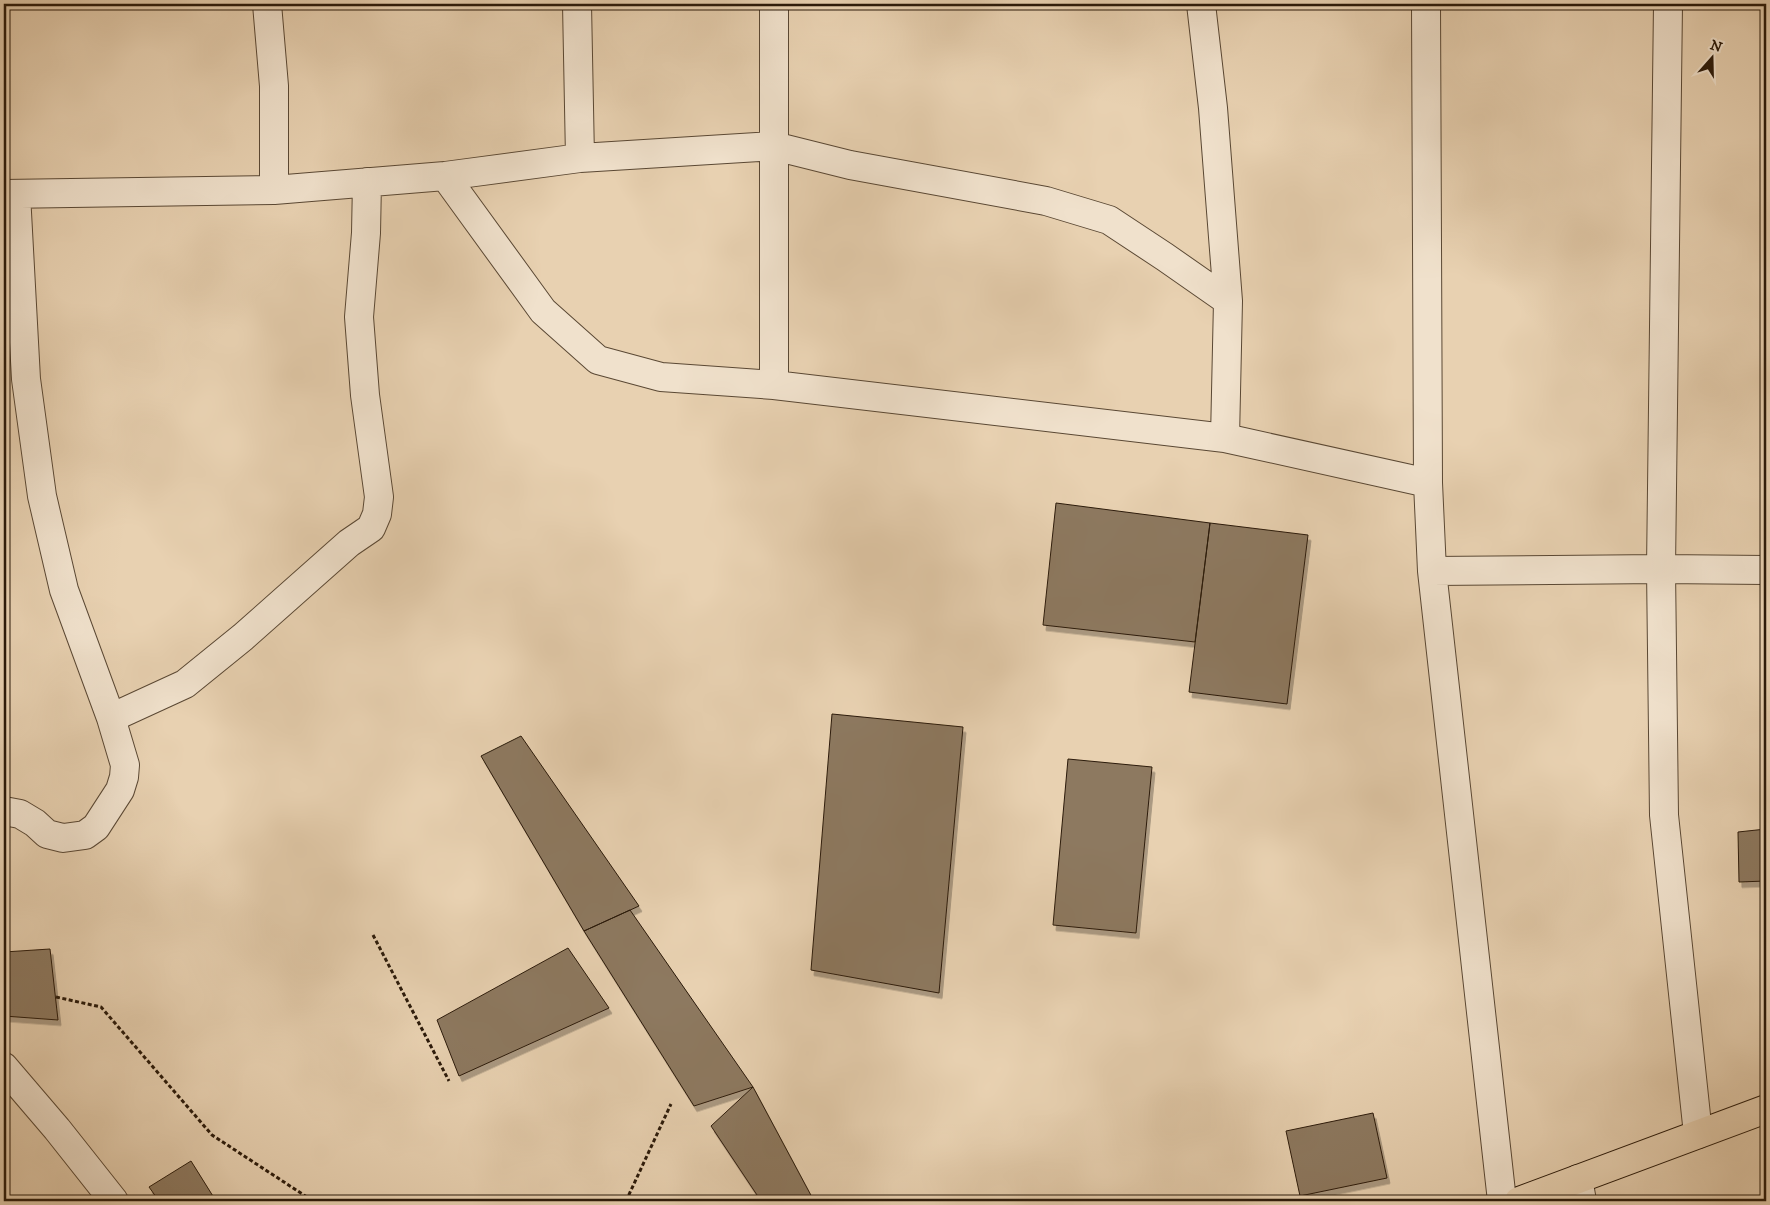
<svg xmlns="http://www.w3.org/2000/svg" width="1770" height="1205" font-family="'IM FELL DW Pica',serif">
<style>
.building{fill:#8d7961;stroke:#2b1a0a;filter:url(#shadow)}
.lines{fill:none;stroke-linecap:round;stroke-linejoin:round}
.minor-casing{stroke:#5a4834;stroke-width:30}
.major-casing{stroke:#2b1a0a;stroke-width:30}
.path{stroke:#2b1a0a;stroke-width:3;stroke-dasharray:4 2.5;stroke-linecap:butt}
.minor{stroke:#f0e1cc;stroke-width:28}
.major{stroke:#e8d1b1;stroke-width:28}
</style>
<defs>
<filter id="shadow"><feDropShadow dx="3" dy="5.5" stdDeviation="0" flood-color="#0004"/></filter>
</defs>
<rect width="100%" height="100%" fill="#e8d1b1"/>
<filter id="stains"><feTurbulence type="fractalNoise" baseFrequency=".004" numOctaves="4"/><feColorMatrix values="0 0 0 0 .2 0 0 0 0 .09 0 0 0 0 .02 0 0 0 .5 -.17"/></filter>
<radialGradient id="worn" r=".72"><stop offset=".6" stop-color="#630" stop-opacity="0"/><stop offset="1" stop-color="#630" stop-opacity=".3"/></radialGradient>
<path class="building" d="M 1056,503 L 1210,523 L 1195,642 L 1043,625 Z
M 1210,523 L 1308,535 L 1287,704 L 1189,692 Z
M 832,714 L 963,727 L 939,993 L 811,970 Z
M 521,736 L 639,906 L 584,931 L 481,756 Z
M 1068,759 L 1152,767 L 1136,933 L 1053,925 Z
M 1766,829 L 1766,881 L 1739,882 L 1738,832 Z
M 630,910 L 753,1087 L 694,1106 L 584,931 Z
M 568,948 L 609,1008 L 459,1076 L 437,1020 Z
M 50,949 L 58,1020 L 4,1016 L 4,952 Z
M 753,1087 L 814,1201 L 761,1201 L 711,1126 Z
M 1373,1113 L 1387,1178 L 1300,1196 L 1286,1131 Z
M 191,1161 L 216,1201 L 159,1201 L 149,1187 Z"/>
<g class="lines">
<defs>
<path id="minor" d="M 267,4 L 274,86 L 274,190
M 577,4 L 580,158
M 774,4 L 774,385
M 1201,4 L 1213,108 L 1228,301
M 1426,4 L 1428,483 L 1432,571 L 1661,569 L 1766,570
M 1668,4 L 1661,569 L 1664,815 L 1698,1134
M 445,176 L 543,311 L 598,360 L 661,377 L 774,385 L 1225,438 L 1428,483
M 4,194 L 274,190 L 445,176 L 580,158 L 774,146 L 850,165 L 1046,201 L 1109,220 L 1165,257 L 1228,301 L 1225,438
M 16,194 L 26,379 L 42,496 L 64,590 L 111,718 L 185,684 L 243,637 L 349,543 L 371,528 L 377,514 L 379,497 L 365,395 L 359,317 L 366,233 L 367,182
M 1432,571 L 1502,1201
M 4,811 L 20,814 L 35,823 L 47,834 L 63,838 L 85,835 L 96,827 L 120,790 L 124,777 L 125,765 L 111,718
M 4,1067 L 57,1129 L 114,1201
M 1578,1179 L 1582,1201"/>
<path id="major" d="M 1519,1201 L 1766,1109"/>
</defs>
<use href="#minor" class="minor-casing"/>
<use href="#major" class="major-casing"/>
<path class="path" d="M 373,935 L 449,1081
M 56,997 L 101,1007 L 212,1135 L 313,1201
M 626,1201 L 671,1104"/>
<use href="#minor" class="minor"/>
<use href="#major" class="major"/>
</g>
<rect width="1770" height="1205" fill="none" stroke="#e8d1b1" stroke-width="20"/>
<rect x="5" y="5" width="1760" height="1195" fill="none" stroke="#2b1a0a" stroke-width="2.5"/>
<rect x="10" y="10" width="1750" height="1185" fill="none" stroke="#2b1a0a"/>
<g transform="translate(1712 58) rotate(20)" stroke="#f0e1cc" stroke-width="4" paint-order="stroke">
<path d="M0-4L9 19L0 12L-9 19Z" fill="#2b1a0a"/>
<text y="-8" font-size="14" font-weight="bold" text-anchor="middle" fill="#2b1a0a">N</text>
</g>
<rect width="100%" height="100%" filter="url(#stains)"/>
<rect width="100%" height="100%" fill="url(#worn)"/>
</svg>
